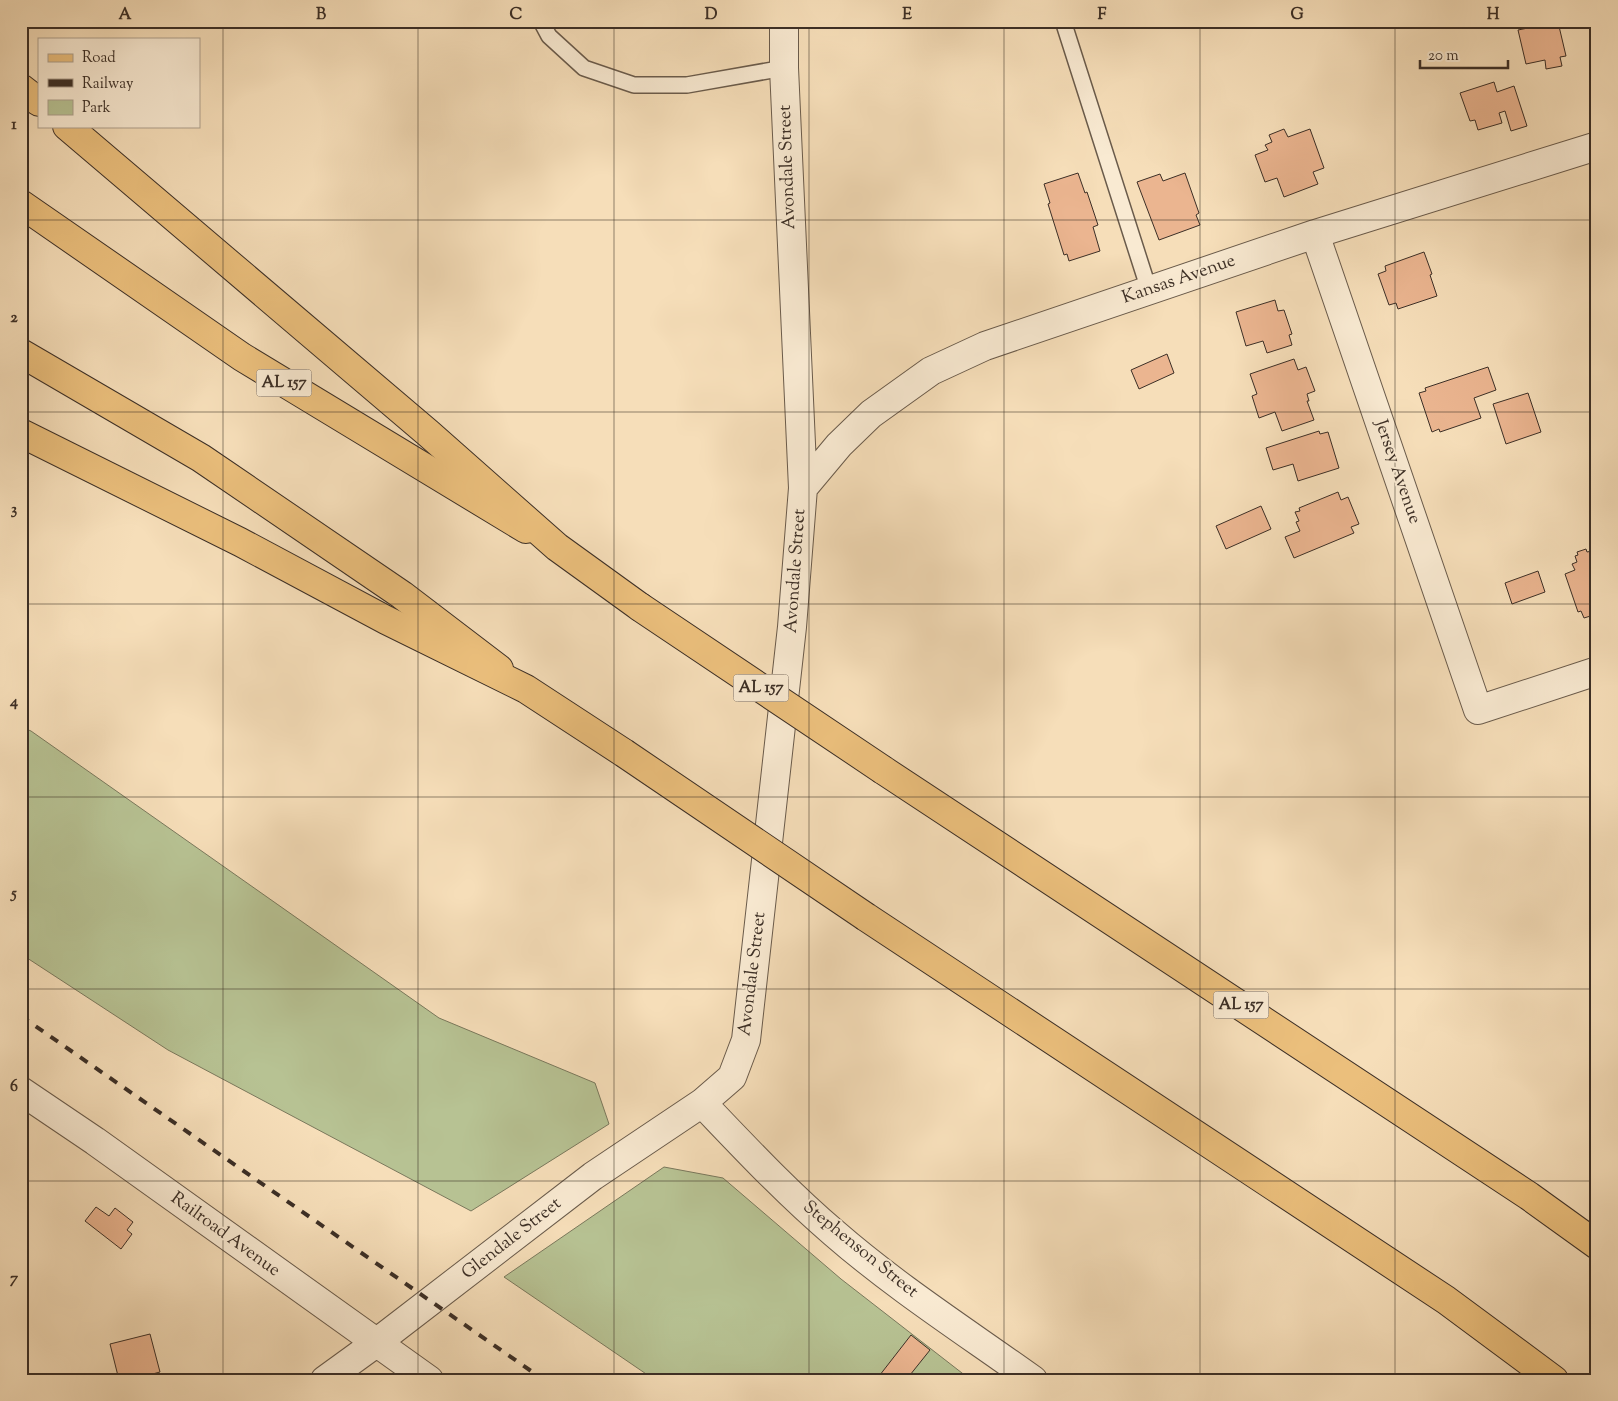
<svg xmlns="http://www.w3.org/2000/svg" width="1618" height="1401" font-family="'Sorts Mill Goudy',serif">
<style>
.green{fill:#b7c293;stroke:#7a785c}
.building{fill:#ebb590;stroke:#3c2f26}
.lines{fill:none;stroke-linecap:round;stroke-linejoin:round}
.lane-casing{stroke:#6a5b4b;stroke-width:18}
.street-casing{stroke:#6a5b4b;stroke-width:30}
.primary-casing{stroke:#3c2f26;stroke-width:30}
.highway-casing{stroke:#3c2f26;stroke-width:30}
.lane{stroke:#f9ead2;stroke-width:15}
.street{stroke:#f9ead2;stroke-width:28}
.primary{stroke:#ebbf7c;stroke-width:28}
.highway{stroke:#ebbf7c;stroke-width:28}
.rail{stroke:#3c2f26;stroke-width:4;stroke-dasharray:9 9;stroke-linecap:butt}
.highway-bridge-casing{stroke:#3c2f26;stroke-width:30;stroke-linecap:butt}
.highway-bridge{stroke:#ebbf7c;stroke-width:28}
.grid{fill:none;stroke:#3c2f26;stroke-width:1;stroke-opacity:0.55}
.labels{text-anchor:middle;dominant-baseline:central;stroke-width:4;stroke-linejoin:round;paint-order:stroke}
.shield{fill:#f9ead2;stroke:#75675a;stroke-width:1}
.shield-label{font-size:16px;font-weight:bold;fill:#3c2f26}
.street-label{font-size:18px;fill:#3c2f26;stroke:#f9ead2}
.neatline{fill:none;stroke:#3c2f26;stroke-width:2}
.grid-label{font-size:16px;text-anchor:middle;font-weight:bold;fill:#3c2f26}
</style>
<rect width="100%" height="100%" fill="#f6deb9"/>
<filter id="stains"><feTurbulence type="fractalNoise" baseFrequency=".004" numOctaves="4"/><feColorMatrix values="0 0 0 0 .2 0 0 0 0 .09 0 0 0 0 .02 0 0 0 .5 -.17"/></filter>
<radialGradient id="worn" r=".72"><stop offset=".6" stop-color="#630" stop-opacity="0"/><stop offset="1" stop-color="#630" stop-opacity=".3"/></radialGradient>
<path class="green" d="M 21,727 L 31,731 L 439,1018 L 595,1083 L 609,1124 L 471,1211 L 168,1050 L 21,954 Z
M 664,1167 L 723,1178 L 841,1279 L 971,1380 L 655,1380 L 504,1277 Z"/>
<path class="building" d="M 1558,22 L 1566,56 L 1560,57 L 1562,66 L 1546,69 L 1545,60 L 1526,64 L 1518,30 Z
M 1494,82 L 1497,92 L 1514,86 L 1527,126 L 1511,131 L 1505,111 L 1499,113 L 1502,123 L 1478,130 L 1475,120 L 1470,121 L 1460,93 Z
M 1284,129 L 1288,137 L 1310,129 L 1324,168 L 1313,172 L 1318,184 L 1284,197 L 1277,178 L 1265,182 L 1255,155 L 1268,150 L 1265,145 L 1272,142 L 1269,135 Z
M 1078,173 L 1085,193 L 1087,192 L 1098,225 L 1093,227 L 1100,251 L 1069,261 L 1067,254 L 1064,255 L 1048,204 L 1050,203 L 1044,184 Z
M 1185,173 L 1199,213 L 1196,215 L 1200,225 L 1159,240 L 1137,182 L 1160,174 L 1163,181 Z
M 1424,252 L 1432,274 L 1430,275 L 1437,296 L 1398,309 L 1396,303 L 1389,305 L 1378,274 L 1386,271 L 1385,266 Z
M 1275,300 L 1278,311 L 1284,310 L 1292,334 L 1289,335 L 1292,345 L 1267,353 L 1263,341 L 1246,346 L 1236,312 Z
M 1167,354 L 1174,373 L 1139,389 L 1131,370 Z
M 1294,359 L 1298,370 L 1306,367 L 1315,391 L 1307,394 L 1309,401 L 1307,401 L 1314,420 L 1282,431 L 1275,412 L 1259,418 L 1252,396 L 1257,394 L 1250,374 Z
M 1488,367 L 1496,390 L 1474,398 L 1481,418 L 1440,432 L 1439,429 L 1432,432 L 1419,393 L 1426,391 L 1425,388 Z
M 1528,393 L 1541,432 L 1506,444 L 1493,404 Z
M 1319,431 L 1320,434 L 1328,432 L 1339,468 L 1298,481 L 1293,464 L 1273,470 L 1266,448 Z
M 1338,492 L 1341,500 L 1348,497 L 1359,524 L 1351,527 L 1354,533 L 1294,558 L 1285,537 L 1300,531 L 1296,522 L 1299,521 L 1295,512 L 1300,511 L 1299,508 Z
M 1261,506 L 1271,529 L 1226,549 L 1216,526 Z
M 1586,549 L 1587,552 L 1592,551 L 1597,566 L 1597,614 L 1584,618 L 1581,611 L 1578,612 L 1565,574 L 1575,570 L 1572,564 L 1577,562 L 1575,556 L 1578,555 L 1577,552 Z
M 1538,571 L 1545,592 L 1512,604 L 1505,583 Z
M 96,1207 L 109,1216 L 115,1208 L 133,1222 L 127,1230 L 132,1234 L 121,1249 L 85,1221 Z
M 150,1334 L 160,1372 L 130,1380 L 119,1380 L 110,1344 Z
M 911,1335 L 930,1350 L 906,1380 L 876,1380 Z"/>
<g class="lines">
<defs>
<path id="lane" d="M 541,21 L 549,36 L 584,68 L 634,85 L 687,85 L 784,68
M 1063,21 L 1149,290"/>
<path id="street" d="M 1315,234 L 1478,710 L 1597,671
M 803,488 L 839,445 L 871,414 L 931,371 L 985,346 L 1315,234 L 1597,146
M 21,1091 L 95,1141 L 429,1380
M 702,1103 C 745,1148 787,1193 834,1233 C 896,1287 966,1332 1033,1380
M 325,1380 L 376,1343 L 593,1176 L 702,1103 L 732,1077 L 746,1040 L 792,627 L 803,488 L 784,68 L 784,21"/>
<path id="primary" d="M 21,204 L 242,357 L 526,529
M 21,353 L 201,458 L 402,595 L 499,669"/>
<path id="highway" d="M 21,88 L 39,102
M 67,126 L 428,433 L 557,547 L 640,607
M 21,433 L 240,542 L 386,620 L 526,689 L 624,753
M 883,770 L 1529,1196 L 1597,1245
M 866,917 L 1446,1300 L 1554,1380"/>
</defs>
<use href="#lane" class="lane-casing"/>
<use href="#street" class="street-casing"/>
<use href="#primary" class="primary-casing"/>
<use href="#highway" class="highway-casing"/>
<use href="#lane" class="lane"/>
<use href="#street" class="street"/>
<use href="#primary" class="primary"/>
<use href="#highway" class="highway"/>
<path class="rail" d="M 21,1016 L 544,1380"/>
<defs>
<path id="highway-bridge" d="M 640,607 L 883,770
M 624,753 L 866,917"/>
</defs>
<use href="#highway-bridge" class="highway-bridge-casing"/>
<use href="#highway-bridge" class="highway-bridge"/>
</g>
<path class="grid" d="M 223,21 L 223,1380M 418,21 L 418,1380M 614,21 L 614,1380M 809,21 L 809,1380M 1004,21 L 1004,1380M 1200,21 L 1200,1380M 1395,21 L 1395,1380M 21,220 L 1597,220M 21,412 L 1597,412M 21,604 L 1597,604M 21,797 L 1597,797M 21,989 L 1597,989M 21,1181 L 1597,1181"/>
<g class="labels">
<g class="shield">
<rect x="256.5" y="369.5" width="55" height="27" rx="4"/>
<rect x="733.5" y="674.5" width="55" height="27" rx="4"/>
<rect x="1213.5" y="991.5" width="55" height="27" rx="4"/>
</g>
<g class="shield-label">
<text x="284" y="383">AL 157</text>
<text x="761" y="688">AL 157</text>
<text x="1241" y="1005">AL 157</text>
</g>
<g class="street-label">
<text transform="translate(788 167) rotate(-92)">Avondale Street</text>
<text transform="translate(1179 280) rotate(-19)">Kansas Avenue</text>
<text transform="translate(1397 472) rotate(71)">Jersey Avenue</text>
<text transform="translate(796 571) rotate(-86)">Avondale Street</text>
<text transform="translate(753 974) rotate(-83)">Avondale Street</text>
<text transform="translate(225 1235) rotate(36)">Railroad Avenue</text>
<text transform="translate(512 1239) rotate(-38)">Glendale Street</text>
<text transform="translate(860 1250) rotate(39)">Stephenson Street</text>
</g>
</g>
<rect width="1618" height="1401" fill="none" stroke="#f6deb9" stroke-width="55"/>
<rect x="38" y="38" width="162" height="90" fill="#f9ead2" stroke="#ad9f8d"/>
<rect x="48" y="54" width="25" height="8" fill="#ebbf7c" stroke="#ad9f8d"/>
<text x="82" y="62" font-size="15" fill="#3c2f26">Road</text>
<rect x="48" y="79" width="25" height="8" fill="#3c2f26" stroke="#ad9f8d"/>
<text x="82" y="88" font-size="15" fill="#3c2f26">Railway</text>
<rect x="48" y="100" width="25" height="15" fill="#b7c293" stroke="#ad9f8d"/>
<text x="82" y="112" font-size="15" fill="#3c2f26">Park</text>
<path d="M1420 60v8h88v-8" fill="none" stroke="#3c2f26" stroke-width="2.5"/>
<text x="1428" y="60" font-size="15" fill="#3c2f26" stroke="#f9ead2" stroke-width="4" paint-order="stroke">20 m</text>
<rect x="28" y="28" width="1562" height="1346" class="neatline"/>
<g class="grid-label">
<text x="125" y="19">A</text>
<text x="321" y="19">B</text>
<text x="516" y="19">C</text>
<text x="711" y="19">D</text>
<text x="907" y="19">E</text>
<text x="1102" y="19">F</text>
<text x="1297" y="19">G</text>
<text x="1493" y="19">H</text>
<text x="14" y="129">1</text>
<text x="14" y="322">2</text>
<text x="14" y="514">3</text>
<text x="14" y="706">4</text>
<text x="14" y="898">5</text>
<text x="14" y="1091">6</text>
<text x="14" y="1283">7</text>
</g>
<rect width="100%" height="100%" filter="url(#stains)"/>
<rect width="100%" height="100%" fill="url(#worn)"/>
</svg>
